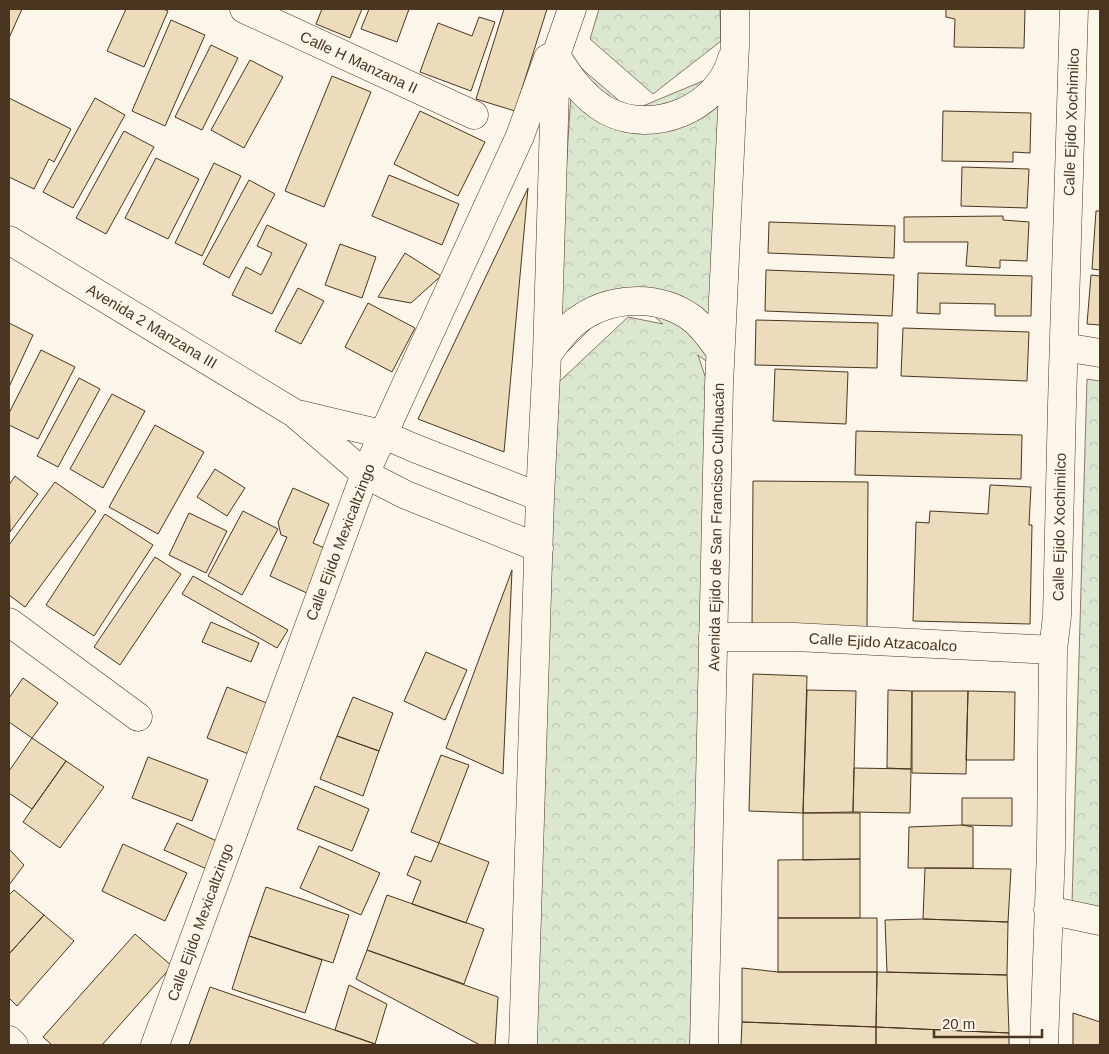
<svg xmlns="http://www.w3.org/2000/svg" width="1109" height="1054" font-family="Arial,sans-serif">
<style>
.forest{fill:url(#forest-crowns);stroke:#887966}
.building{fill:#ecdcbc;stroke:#4a3520}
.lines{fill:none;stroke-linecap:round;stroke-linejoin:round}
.street-casing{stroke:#4a3520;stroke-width:29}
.secondary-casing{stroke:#4a3520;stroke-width:29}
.street{stroke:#fbf6e9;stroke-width:28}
.secondary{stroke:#fbf6e9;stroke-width:28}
.labels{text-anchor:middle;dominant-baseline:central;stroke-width:4;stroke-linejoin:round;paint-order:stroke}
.street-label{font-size:15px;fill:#4a3520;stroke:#fbf6e9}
</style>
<defs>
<pattern id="forest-crowns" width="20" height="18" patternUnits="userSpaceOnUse" patternTransform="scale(1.25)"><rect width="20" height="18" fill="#dce7d0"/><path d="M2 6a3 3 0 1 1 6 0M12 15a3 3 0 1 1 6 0" fill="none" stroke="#bec7b2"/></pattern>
</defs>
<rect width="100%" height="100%" fill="#fbf6e9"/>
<path class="forest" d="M 599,9 L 720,9 L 721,41 L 653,94 L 590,39 Z
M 573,61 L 631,111 L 722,73 L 713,336 L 706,361 L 698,355 L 709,388 L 690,1045 L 525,1045 L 545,395 L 628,317 L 663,324 L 627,292 L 554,365 Z
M 1087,379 L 1100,381 L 1100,908 L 1072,903 Z"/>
<path class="building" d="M 9,9 L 22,9 L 9,38 Z
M 126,9 L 163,9 L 168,11 L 144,67 L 107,51 Z
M 322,9 L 362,9 L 350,38 L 316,24 Z
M 369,9 L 409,9 L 397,42 L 361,29 Z
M 504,9 L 547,9 L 515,111 L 476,99 Z
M 946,9 L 1025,9 L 1024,48 L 954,47 L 955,19 L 946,17 Z
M 479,17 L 495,22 L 471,91 L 420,72 L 438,23 L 472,36 Z
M 171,20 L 205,35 L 165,126 L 132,111 Z
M 211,45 L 238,58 L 202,130 L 175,117 Z
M 250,60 L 283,77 L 244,148 L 211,130 Z
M 332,76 L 371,92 L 324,207 L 285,191 Z
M 9,98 L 71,129 L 54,162 L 49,159 L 34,189 L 9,177 Z
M 95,98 L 125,115 L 73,208 L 43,192 Z
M 420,111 L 485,142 L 458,196 L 394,164 Z
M 943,111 L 1031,113 L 1030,153 L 1013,152 L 1013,162 L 942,161 Z
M 124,131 L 154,147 L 106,234 L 76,218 Z
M 156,158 L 199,179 L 168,239 L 125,218 Z
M 214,163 L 241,176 L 202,256 L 175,243 Z
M 962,167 L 1029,169 L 1027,208 L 961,206 Z
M 389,175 L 459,204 L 442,245 L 372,216 Z
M 249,180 L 275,194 L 229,278 L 203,264 Z
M 528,188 L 504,452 L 418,419 Z
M 1096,211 L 1100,211 L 1100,270 L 1092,269 Z
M 1003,216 L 1003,220 L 1029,222 L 1027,261 L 1000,260 L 1000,268 L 966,266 L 968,242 L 904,242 L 904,217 Z
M 769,222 L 895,226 L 894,258 L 768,253 Z
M 267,225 L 307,244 L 272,314 L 232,295 L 246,267 L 261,275 L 272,253 L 257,246 Z
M 340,244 L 376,257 L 362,298 L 325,285 Z
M 405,253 L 441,276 L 411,303 L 378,297 Z
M 766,270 L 894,275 L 892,316 L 765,311 Z
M 918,273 L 1032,276 L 1031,316 L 995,316 L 995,304 L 940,303 L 940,314 L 917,313 Z
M 1091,275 L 1100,276 L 1100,325 L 1087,324 Z
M 298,288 L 324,301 L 301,344 L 275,331 Z
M 368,303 L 415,328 L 392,372 L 345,347 Z
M 756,320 L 878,323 L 877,368 L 755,365 Z
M 9,323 L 33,335 L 9,387 Z
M 903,328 L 1029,332 L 1027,381 L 901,376 Z
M 41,350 L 75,367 L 38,439 L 9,425 L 9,413 Z
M 775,369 L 848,372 L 846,424 L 773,421 Z
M 79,378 L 100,389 L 58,467 L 37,456 Z
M 112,394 L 145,411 L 103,488 L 70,469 Z
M 155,425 L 204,452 L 158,534 L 109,507 Z
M 856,431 L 1022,435 L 1021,479 L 855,475 Z
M 215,469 L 245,488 L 227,516 L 197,497 Z
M 15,476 L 38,494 L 10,532 L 9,485 Z
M 753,481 L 868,482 L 867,628 L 752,627 Z
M 55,482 L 96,511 L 25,607 L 9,595 L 9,545 Z
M 990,485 L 1031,487 L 1029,525 L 1032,525 L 1030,624 L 913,621 L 916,522 L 929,523 L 930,511 L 988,514 Z
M 293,488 L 329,504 L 313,543 L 329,550 L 309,594 L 270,576 L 287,537 L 281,535 L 278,522 Z
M 243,511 L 278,529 L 242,595 L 208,576 Z
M 189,513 L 227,531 L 206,573 L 169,555 Z
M 105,514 L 153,545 L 94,636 L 46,605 Z
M 155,557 L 181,574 L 120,665 L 94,647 Z
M 512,570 L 503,774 L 446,748 Z
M 193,576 L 288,630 L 277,648 L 182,594 Z
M 211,622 L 259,643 L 251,662 L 202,642 Z
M 426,652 L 467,670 L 445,720 L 404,701 Z
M 753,674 L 807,676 L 803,813 L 749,811 Z
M 23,678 L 58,703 L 32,738 L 9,722 L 9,698 Z
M 227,687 L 274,706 L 254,756 L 207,738 Z
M 807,690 L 856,691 L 853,812 L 803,813 Z
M 888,690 L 912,691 L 911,769 L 887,768 Z
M 912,691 L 968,691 L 966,774 L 912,773 Z
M 968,691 L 1015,692 L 1014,760 L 966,760 Z
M 353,697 L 393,713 L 379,751 L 337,736 Z
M 337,736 L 379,751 L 363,796 L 320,779 Z
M 32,738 L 66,761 L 32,809 L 9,793 L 9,771 Z
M 441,755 L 469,765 L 439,843 L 411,832 Z
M 148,757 L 208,780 L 192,821 L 132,798 Z
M 66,761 L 104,787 L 60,848 L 23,822 Z
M 854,768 L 911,769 L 910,813 L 853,812 Z
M 315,786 L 369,809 L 352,851 L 297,829 Z
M 962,798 L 1012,798 L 1012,826 L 962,825 Z
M 803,813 L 860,813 L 860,859 L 803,860 Z
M 177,823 L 221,843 L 209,870 L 164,850 Z
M 962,825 L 973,827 L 973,868 L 908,868 L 909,827 Z
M 439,843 L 489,862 L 466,923 L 412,904 L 421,881 L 407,875 L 415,856 L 431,862 Z
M 123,844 L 187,873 L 165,921 L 102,891 Z
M 319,846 L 380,873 L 361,915 L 300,888 Z
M 9,849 L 24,865 L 9,885 Z
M 860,859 L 860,918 L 778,918 L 778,860 Z
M 925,868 L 1011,869 L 1008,922 L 923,919 Z
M 266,887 L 349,915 L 333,963 L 249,936 Z
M 14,890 L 44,915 L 9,954 L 9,895 Z
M 387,895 L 484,929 L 464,984 L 367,950 Z
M 44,915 L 74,941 L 17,1006 L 9,998 L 9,954 Z
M 778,918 L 877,918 L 877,972 L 778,972 Z
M 923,919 L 1008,922 L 1007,975 L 887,972 L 885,920 Z
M 135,934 L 172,966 L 102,1045 L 52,1045 L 43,1037 Z
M 249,936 L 322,960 L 305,1013 L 232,989 Z
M 367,950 L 498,997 L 495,1045 L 480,1045 L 356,979 Z
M 742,968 L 778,972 L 877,972 L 876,1027 L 742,1022 Z
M 877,972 L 1007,975 L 1009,1033 L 876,1027 Z
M 349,985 L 387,1004 L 375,1044 L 335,1030 Z
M 210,987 L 375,1044 L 379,1045 L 189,1045 Z
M 1073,1013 L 1100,1022 L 1100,1045 L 1073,1045 Z
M 742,1022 L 876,1027 L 876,1045 L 741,1045 Z
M 876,1027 L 1009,1033 L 1009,1045 L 876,1045 Z"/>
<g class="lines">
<defs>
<path id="street" d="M 244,9 L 474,115
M 1064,347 L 1100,353
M 9,622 L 138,717
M 713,637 L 795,637 L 1053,650
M 1048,910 L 1100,921
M 9,1040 L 14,1045
M 155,1045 L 365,474 L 520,136 L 548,58 L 556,55
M 1044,1045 L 1051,849 L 1053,650 L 1057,616 L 1062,404 L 1074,9"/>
<path id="secondary" d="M 556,55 C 569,77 584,98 607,111 C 653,135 718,109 732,58
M 9,240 L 294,413 L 365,474 L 406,495 L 539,548
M 547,355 C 555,344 564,331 574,323 C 607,296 658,293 693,319 C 704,328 712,340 720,351
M 298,414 L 382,434 L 414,448 L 540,497
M 523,1045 L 540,497 L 547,355 L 556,55 L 572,9
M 704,1045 L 719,385 L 735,46 L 735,9"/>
</defs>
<use href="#street" class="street-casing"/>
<use href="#secondary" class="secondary-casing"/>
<use href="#street" class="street"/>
<use href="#secondary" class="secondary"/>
</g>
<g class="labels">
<g class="street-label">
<text transform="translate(359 62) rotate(25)">Calle H Manzana II</text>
<text transform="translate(1071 122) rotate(-88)">Calle Ejido Xochimilco</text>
<text transform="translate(152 326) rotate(31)">Avenida 2 Manzana III</text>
<text transform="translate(716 527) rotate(-89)">Avenida Ejido de San Francisco Culhuacán</text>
<text transform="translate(1059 527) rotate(-89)">Calle Ejido Xochimilco</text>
<text transform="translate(340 542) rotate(-69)">Calle Ejido Mexicaltzingo</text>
<text transform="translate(883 642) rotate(3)">Calle Ejido Atzacoalco</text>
<text transform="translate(200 922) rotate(-70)">Calle Ejido Mexicaltzingo</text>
</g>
</g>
<rect width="1109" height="1054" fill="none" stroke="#4a3520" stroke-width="20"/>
<path d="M934 1029v8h108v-8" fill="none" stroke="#4a3520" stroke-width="2.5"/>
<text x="942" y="1029" font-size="15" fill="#4a3520" stroke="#fbf6e9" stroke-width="4" paint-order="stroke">20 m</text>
</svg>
